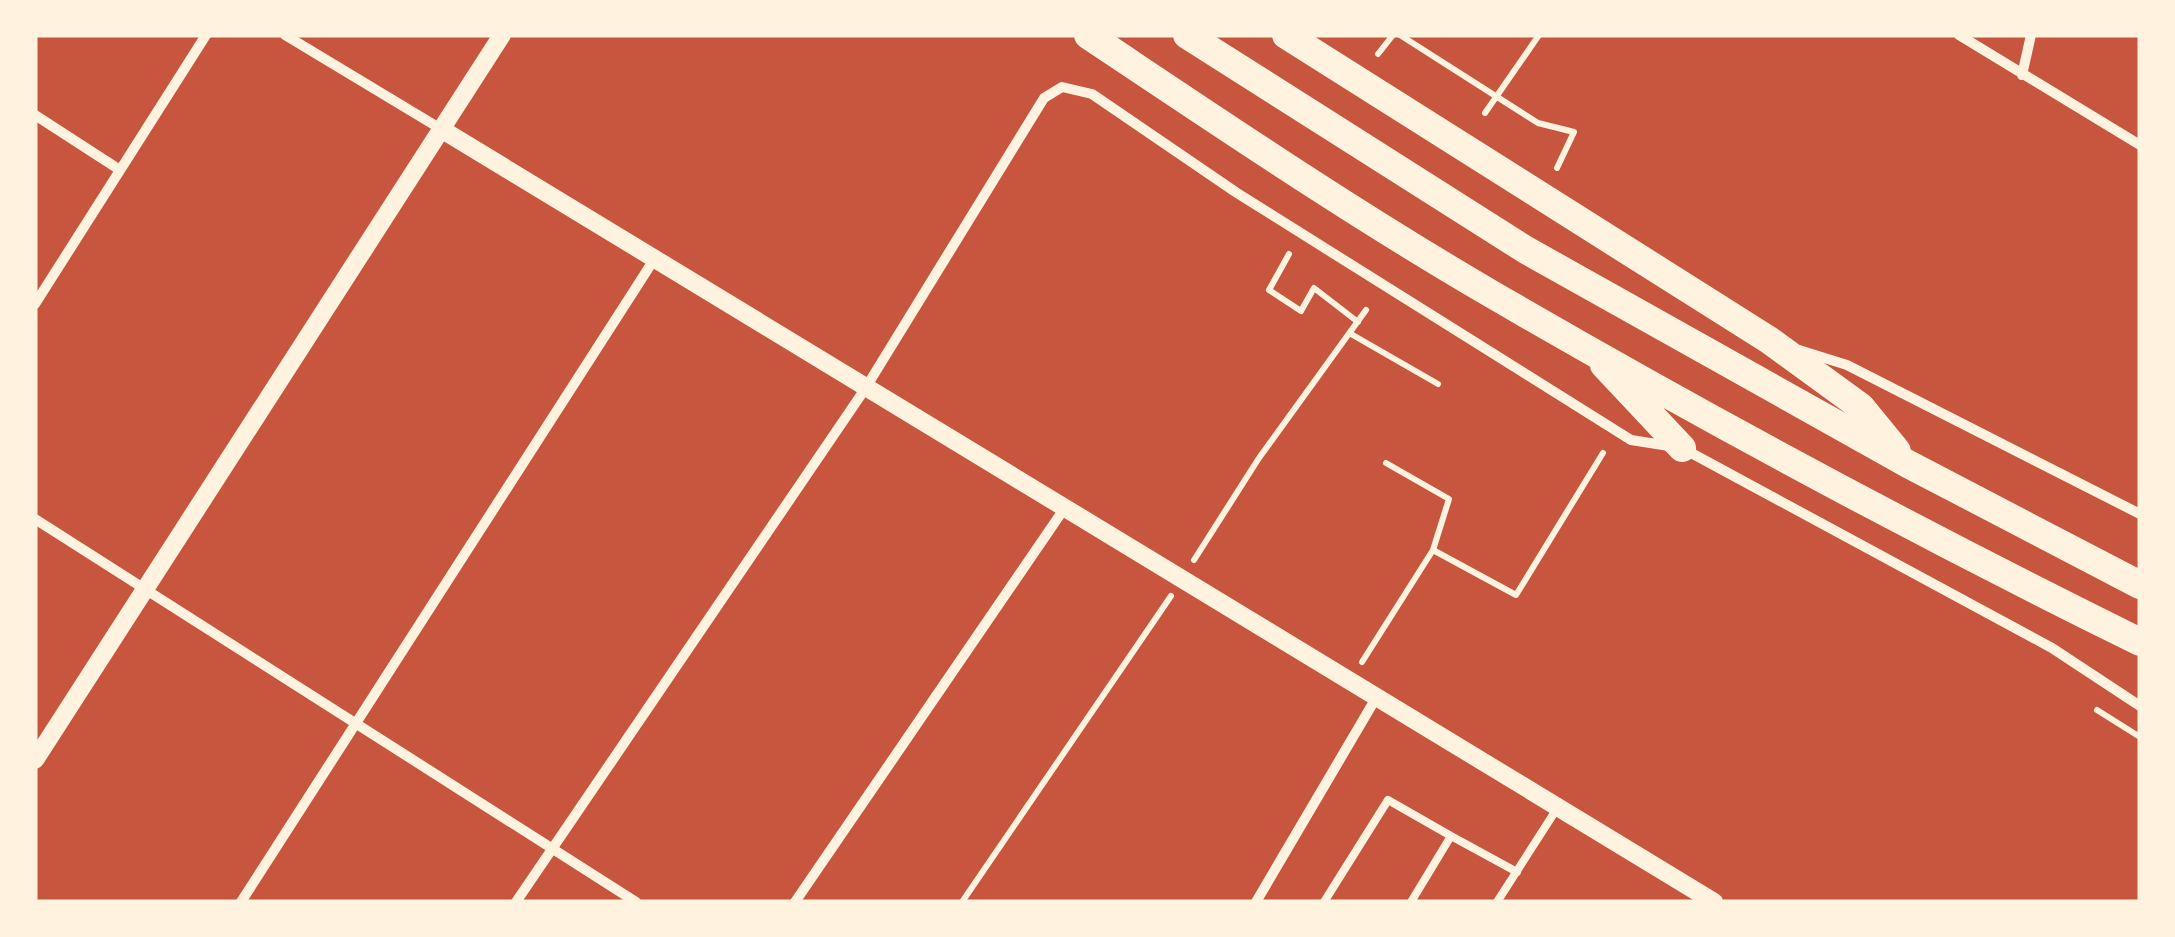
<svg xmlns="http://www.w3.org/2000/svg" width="2175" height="937" font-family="Bitter,serif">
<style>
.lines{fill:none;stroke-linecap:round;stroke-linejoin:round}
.path{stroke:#fff3e0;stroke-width:6}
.service{stroke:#fff3e0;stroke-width:8}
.minor{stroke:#fff3e0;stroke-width:10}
.tertiary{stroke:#fff3e0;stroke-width:18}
.trunk{stroke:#fff3e0;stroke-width:28}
</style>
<rect width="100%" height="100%" fill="#c8553d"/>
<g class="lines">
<path class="path" d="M 1400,35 L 1538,123 L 1574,132 L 1557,168
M 1378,54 L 1393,35
M 1485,113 L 1539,35
M 1289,254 L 1269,290 L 1301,311 L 1314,288 L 1358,322
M 1351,334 L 1438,384
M 1433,550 L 1516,595 L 1603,453
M 1194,560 L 1259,458 L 1366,310
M 1362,662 L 1433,550 L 1449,499 L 1386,463
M 2097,710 L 2140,737
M 962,902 L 1171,596"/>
<path class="service" d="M 1324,902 L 1388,800 L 1451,836
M 1411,902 L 1451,836 L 1517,872
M 1497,902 L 1558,807"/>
<path class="minor" d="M 285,35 L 441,129
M 1959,35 L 2140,145
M 2022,75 L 2031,35
M 35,115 L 120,170
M 35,304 L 206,35
M 1799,350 L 1847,365 L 2140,514
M 35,519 L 636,902
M 241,902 L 655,258
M 516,902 L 865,389 L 1044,98 L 1062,87 L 1092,94 L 1237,193 L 1631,440 L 1682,448 L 2052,648 L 2140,706
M 795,902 L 1064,509
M 1256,902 L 1376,698"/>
<path class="tertiary" d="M 441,129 L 1714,902
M 35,760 L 502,35"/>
<path class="trunk" d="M 1088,35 C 1220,123 1351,212 1488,292 C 1701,416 1919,533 2140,642
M 1187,35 L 1526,250 L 1908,464 L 2140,585
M 1286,35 L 1769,340 L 1861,407 L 1897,451
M 1604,365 L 1682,448"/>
</g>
<rect width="2175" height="937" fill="none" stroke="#fff3e0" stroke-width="75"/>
</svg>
